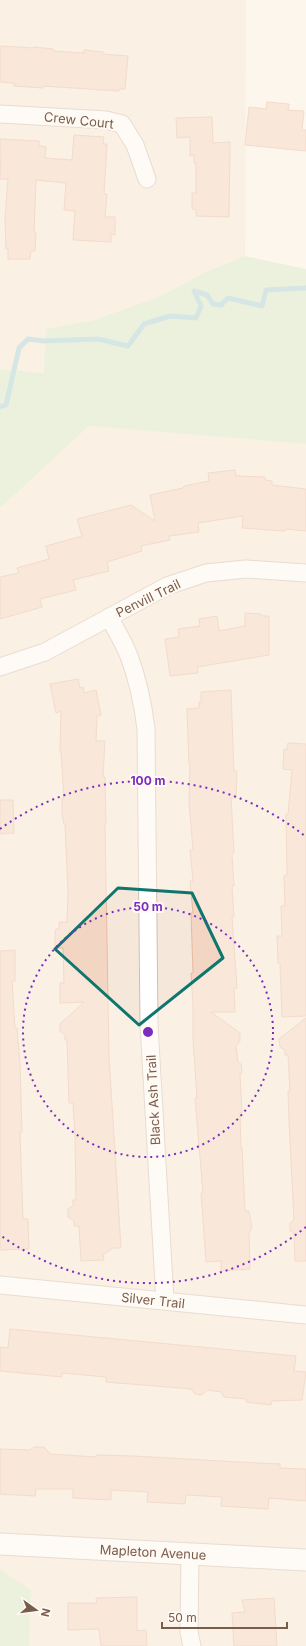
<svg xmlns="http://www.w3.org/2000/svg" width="306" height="1646" font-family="Inter,sans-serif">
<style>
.residential{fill:#f5e8da}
.green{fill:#d8ecc9}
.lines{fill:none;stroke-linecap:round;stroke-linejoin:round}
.stream{stroke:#a5d3da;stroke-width:5}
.building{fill:#f3d5c3;stroke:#e6bba3}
.minor-casing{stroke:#d1beb0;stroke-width:19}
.tertiary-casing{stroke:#d1beb0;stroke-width:23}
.minor{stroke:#fff;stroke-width:17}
.tertiary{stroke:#fff;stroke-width:21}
.marked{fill:none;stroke:#0f766e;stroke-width:3;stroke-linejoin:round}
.ring{fill:none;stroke:#7b2cbf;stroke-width:2;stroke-dasharray:2 4}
.labels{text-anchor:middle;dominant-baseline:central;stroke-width:4;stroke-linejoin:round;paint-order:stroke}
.street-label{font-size:13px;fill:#7a5c4d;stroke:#fffaf3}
.centre{fill:#7b2cbf;stroke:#fffaf3;stroke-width:2}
.ring-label{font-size:12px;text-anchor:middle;font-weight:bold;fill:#7b2cbf;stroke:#fffaf3;stroke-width:4;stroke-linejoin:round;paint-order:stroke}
</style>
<rect width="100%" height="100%" fill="#fdf6ec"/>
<path class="residential" d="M 0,0 L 246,0 L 245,256 L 203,273 L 161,296 L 94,320 L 46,329 L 45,373 L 0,369 Z
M 89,426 L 306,444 L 306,1646 L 29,1646 L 31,1591 L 0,1569 L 0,508 Z"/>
<path class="green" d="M 245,256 L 306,269 L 306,444 L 89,426 L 0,508 L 0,369 L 44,373 L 46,329 L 94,320 L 161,296 L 203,273 Z
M 0,1569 L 31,1590 L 29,1646 L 0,1646 Z"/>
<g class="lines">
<path class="stream" d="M 0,407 L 6,405 L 19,348 L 28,339 L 44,341 L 98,339 L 128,346 L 144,324 L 170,316 L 196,318 L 201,306 L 194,291 L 207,295 L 213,304 L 221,305 L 228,298 L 262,306 L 266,290 L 306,288"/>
</g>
<path class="building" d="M 0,46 L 34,48 L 34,47 L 53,49 L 53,51 L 84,53 L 84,50 L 103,52 L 103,54 L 128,56 L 125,89 L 119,89 L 119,91 L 43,86 L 43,88 L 14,86 L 14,83 L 0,82 Z
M 267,102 L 289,104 L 288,110 L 304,111 L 302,130 L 306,130 L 306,151 L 245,145 L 249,107 L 266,109 Z
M 212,117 L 213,143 L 230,142 L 229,217 L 196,216 L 196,210 L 192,209 L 192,193 L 196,193 L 196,163 L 194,163 L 194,155 L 190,156 L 190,137 L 177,138 L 176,118 Z
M 74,135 L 104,137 L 103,144 L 107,144 L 104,194 L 107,194 L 105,217 L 115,217 L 115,235 L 111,234 L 111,242 L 73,240 L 75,211 L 64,210 L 66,183 L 36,180 L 34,232 L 36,232 L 35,251 L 31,251 L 30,259 L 8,259 L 8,249 L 6,249 L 5,218 L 8,179 L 0,179 L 1,157 L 0,157 L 0,139 L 39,141 L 39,146 L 46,147 L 45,158 L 72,160 Z
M 235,470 L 236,476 L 265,477 L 265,480 L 272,481 L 272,485 L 306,489 L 306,531 L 285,529 L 285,531 L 242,528 L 243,516 L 198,523 L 199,532 L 169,536 L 170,540 L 141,546 L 142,551 L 107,562 L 109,571 L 73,580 L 76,590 L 40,599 L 42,607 L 0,619 L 0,577 L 19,573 L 17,568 L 49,559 L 46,546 L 82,536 L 77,519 L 131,505 L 155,521 L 150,495 L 183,488 L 184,486 L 209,481 L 208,473 Z
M 245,613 L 261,614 L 263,616 L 269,616 L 269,655 L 197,667 L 198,673 L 170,676 L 165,639 L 179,637 L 178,629 L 200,626 L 199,619 L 217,616 L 219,631 L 245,626 Z
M 78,679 L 80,688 L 83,687 L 84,693 L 96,690 L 101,715 L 97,716 L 96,741 L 105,741 L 103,777 L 105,777 L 106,824 L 105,824 L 109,1057 L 121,1248 L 113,1248 L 103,1255 L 104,1260 L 81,1261 L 79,1226 L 74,1226 L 74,1221 L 68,1217 L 68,1209 L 73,1206 L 73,1200 L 76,1200 L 75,1134 L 73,1103 L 69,1103 L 67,1040 L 65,1040 L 65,1035 L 60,1031 L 60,1024 L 84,1002 L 60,1003 L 60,983 L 64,983 L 63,948 L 55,948 L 55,933 L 56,929 L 59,929 L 59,922 L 67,922 L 68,891 L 65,824 L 64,824 L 62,814 L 62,798 L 64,798 L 61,752 L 60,752 L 61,711 L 56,713 L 50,684 Z
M 231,690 L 234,771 L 237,771 L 236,798 L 231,798 L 234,852 L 232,855 L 234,886 L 232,886 L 234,917 L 232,917 L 237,988 L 234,988 L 235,1012 L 211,1012 L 240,1033 L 240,1041 L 236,1046 L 238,1062 L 241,1064 L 242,1072 L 240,1075 L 242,1113 L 240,1113 L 241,1149 L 242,1148 L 245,1211 L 249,1211 L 252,1228 L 249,1233 L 250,1269 L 221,1271 L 221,1261 L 206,1262 L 202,1205 L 201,1193 L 203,1193 L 195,1098 L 197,1098 L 193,1038 L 193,1006 L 191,973 L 193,973 L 191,913 L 193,913 L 190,881 L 193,881 L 190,850 L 193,850 L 189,802 L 190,765 L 189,765 L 187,709 L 199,708 L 199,702 L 201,702 L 201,692 Z
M 288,743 L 306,744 L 306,1016 L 282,1017 L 280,963 L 278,963 L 277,936 L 282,936 L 281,906 L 285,906 L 284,876 L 287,875 L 286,814 L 288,814 L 292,770 L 283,769 L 284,749 L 287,750 Z
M 0,800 L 13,800 L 14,833 L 0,834 Z
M 15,950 L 15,981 L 12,981 L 15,1028 L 17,1028 L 20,1064 L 22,1132 L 20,1132 L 23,1219 L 28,1219 L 29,1249 L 0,1250 L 0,951 Z
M 306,1018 L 306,1261 L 295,1261 L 294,1233 L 290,1231 L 290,1223 L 294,1220 L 289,1121 L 288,1091 L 290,1091 L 288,1055 L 285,1055 L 285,1050 L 280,1047 L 279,1039 Z
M 10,1329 L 296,1356 L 294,1371 L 306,1372 L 302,1400 L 272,1401 L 271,1405 L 246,1402 L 246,1399 L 224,1397 L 221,1392 L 207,1390 L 202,1395 L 195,1394 L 191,1389 L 106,1382 L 106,1377 L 62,1373 L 62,1377 L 0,1371 L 0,1347 L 8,1348 Z
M 34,1447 L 44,1447 L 50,1454 L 96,1457 L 96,1455 L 134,1456 L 238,1462 L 280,1464 L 280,1468 L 306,1469 L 306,1501 L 269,1498 L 268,1509 L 221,1506 L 222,1497 L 186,1495 L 185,1504 L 147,1502 L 148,1492 L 111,1490 L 111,1500 L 73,1498 L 73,1489 L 36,1489 L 35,1496 L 0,1494 L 0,1449 L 30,1450 Z
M 137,1597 L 137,1631 L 146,1630 L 147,1646 L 101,1646 L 99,1629 L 68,1630 L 68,1603 L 97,1603 L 96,1598 Z
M 274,1598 L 277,1646 L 234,1646 L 232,1613 L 245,1612 L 242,1600 Z"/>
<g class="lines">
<defs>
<path id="minor" d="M 0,114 L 106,120 L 122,124 L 135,145 L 147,179
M 109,617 C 116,630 124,643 129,656 C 138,680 143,704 146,729 L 149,1025 L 165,1301
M 0,667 L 45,652 L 167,586 L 206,573 L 246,569 L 306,573
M 0,1285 L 306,1315
M 190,1554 L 189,1632 L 192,1646"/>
<path id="tertiary" d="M 0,1544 L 306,1560"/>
</defs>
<use href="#minor" class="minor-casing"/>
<use href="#tertiary" class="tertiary-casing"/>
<use href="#minor" class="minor"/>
<use href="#tertiary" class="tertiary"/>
</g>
<path d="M0 0H306V1646H0ZM 118,888 L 192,893 L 223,958 L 139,1025 L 55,949 Z" fill="#fdf6ec" fill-opacity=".55" fill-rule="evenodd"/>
<path class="marked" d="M 118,888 L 192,893 L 223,958 L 139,1025 L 55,949 Z"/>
<g class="ring">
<circle cx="148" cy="1032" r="125"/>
<path d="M306 1227A251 251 0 0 1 0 1235M0 829A251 251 0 0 1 306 837"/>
</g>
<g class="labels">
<g class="street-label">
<text transform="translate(79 120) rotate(6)">Crew Court</text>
<text transform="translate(148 598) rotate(-26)">Penvill Trail</text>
<text transform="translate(153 1100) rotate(-93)">Black Ash Trail</text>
<text transform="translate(153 1300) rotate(6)">Silver Trail</text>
<text transform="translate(153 1552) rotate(3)">Mapleton Avenue</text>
</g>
</g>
<circle cx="148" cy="1032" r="6" class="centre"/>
<g class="ring-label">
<text x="148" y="785">100 m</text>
<text x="148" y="911">50 m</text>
</g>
<g transform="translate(36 1610) rotate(104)" stroke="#fffaf3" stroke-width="3" paint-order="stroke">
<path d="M0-3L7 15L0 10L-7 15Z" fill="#7a5c4d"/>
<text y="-6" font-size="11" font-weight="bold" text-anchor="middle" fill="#7a5c4d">N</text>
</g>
<path d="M162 1622v6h125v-6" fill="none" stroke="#7a5c4d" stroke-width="2"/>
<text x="168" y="1622" font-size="12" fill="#7a5c4d" stroke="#fffaf3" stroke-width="3" paint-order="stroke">50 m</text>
</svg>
